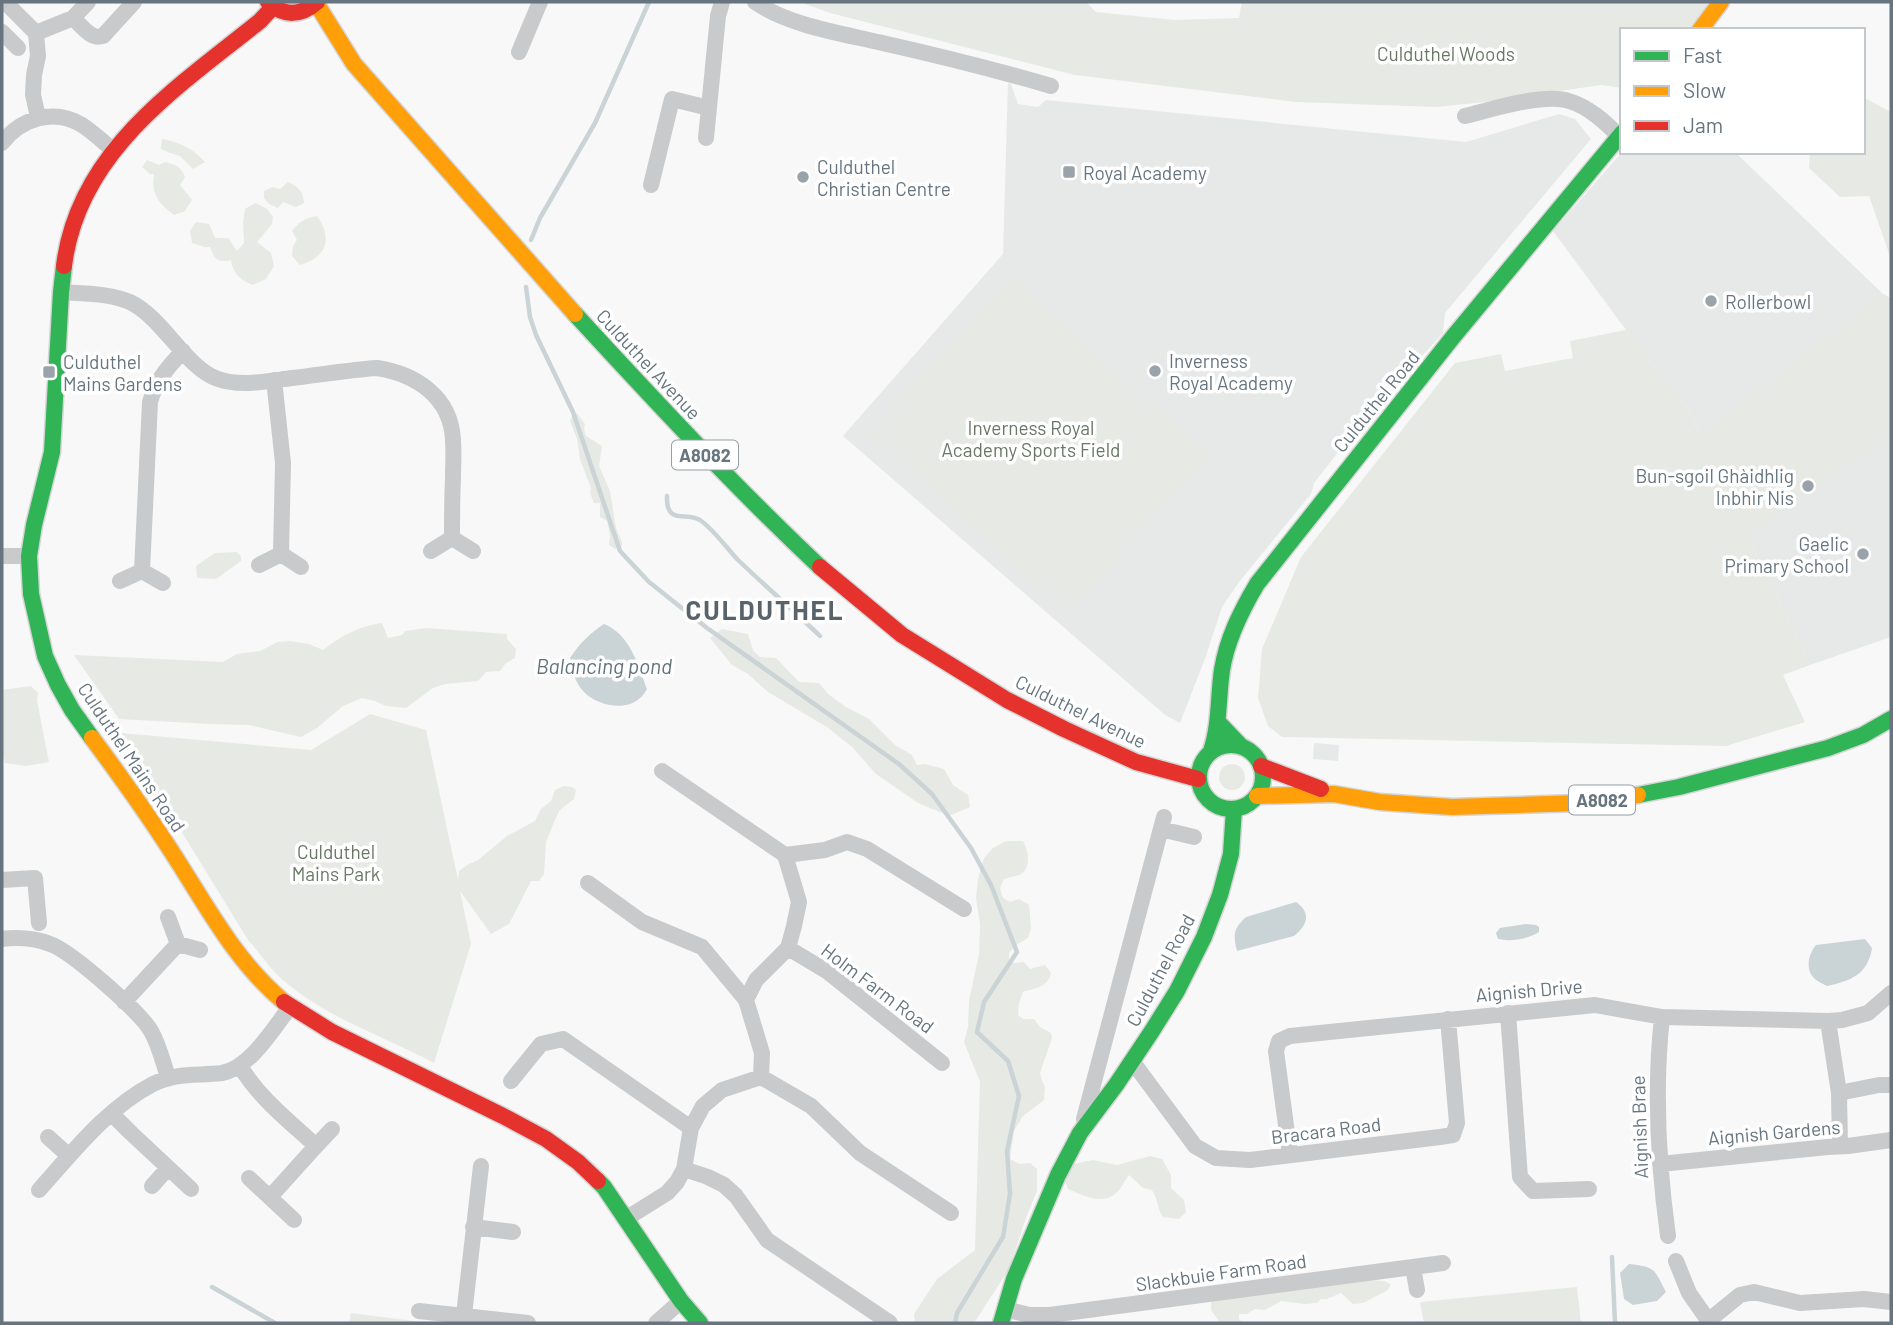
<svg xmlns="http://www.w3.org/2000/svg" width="1893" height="1325" font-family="Barlow,sans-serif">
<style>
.built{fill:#e7e8e8}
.green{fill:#e7e9e5}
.water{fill:#cad3d5}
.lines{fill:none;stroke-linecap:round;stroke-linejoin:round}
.stream{stroke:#cad3d5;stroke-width:4.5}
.fast-casing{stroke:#d4d5d6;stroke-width:19}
.slow-casing{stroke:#d4d5d6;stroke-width:19}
.jam-casing{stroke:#d4d5d6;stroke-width:19}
.street{stroke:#c9cacb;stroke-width:16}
.fast{stroke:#30b455;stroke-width:16}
.slow{stroke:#ff9f0a;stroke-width:16}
.jam{stroke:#e5322d;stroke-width:16}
.poi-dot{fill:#99a3a9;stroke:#fff;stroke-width:2.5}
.labels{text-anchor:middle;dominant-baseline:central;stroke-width:7;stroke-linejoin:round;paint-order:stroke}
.shield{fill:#fff;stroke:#949ea5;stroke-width:2}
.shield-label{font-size:18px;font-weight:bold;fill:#66757f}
.park-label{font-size:19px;fill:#697865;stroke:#fff}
.poi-label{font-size:19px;fill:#66757f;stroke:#fff;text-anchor:start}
.street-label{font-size:19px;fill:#66757f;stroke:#fff}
.water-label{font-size:21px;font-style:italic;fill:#617379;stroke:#fff}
.district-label{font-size:26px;font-weight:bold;letter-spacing:2px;fill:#58636b;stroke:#fff}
</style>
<rect width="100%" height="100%" fill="#f8f8f8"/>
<path class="built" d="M 1008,83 L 1011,84 L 1018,104 L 1038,107 L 1046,100 L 1466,142 L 1559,114 L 1575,119 L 1591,139 L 1445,313 L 1443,333 L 1374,409 L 1366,409 L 1349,429 L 1351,436 L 1314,483 L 1311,494 L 1239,582 L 1222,607 L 1206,656 L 1180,723 L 1165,715 L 843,436 L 1003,254 Z
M 1622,152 L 1735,152 L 1883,294 L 1891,298 L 1891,637 L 1810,665 L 1748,537 L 1689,411 L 1626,330 L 1553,231 Z
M 1314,743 L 1339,745 L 1338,761 L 1313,759 Z"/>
<path class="green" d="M 800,2 L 1086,2 L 1096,12 L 1175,20 L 1239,18 L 1242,2 L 1710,2 L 1690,30 L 1622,30 L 1622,88 L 1601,85 L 1485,102 L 1436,107 L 1296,102 L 1075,75 L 830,13 Z
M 1863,97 L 1891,112 L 1891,259 L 1869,196 L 1840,197 L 1809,168 L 1810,152 L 1863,152 Z
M 162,139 C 179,142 194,149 205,162 L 193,169 L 180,156 L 170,153 L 161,149 Z
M 147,160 L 159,165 L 165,162 C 176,165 181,166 185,177 L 180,185 L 192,200 L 185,211 L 174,215 C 158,202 151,195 154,174 L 150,174 L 142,167 Z
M 288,182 C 298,187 303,190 304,203 L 296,207 L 283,202 L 278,208 L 269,204 L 264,198 L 264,191 L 273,187 L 280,189 Z
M 255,203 L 267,209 L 273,217 L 272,224 L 257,242 L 271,253 L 274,266 L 266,279 L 253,285 C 240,280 233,274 231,260 C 216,263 215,259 210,247 L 204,247 L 192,243 L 190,231 L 196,222 L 209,224 L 215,238 L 228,238 L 237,251 L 244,243 L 243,222 L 245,209 Z
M 317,216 C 333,239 327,257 300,265 L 292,256 L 293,246 L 297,240 L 292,231 C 299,222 305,218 317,216 Z
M 1012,279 L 1207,456 L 1068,611 L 870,433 Z
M 1883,294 L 1891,298 L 1891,439 L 1815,484 L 1748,537 L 1810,665 L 1783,675 L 1805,722 L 1726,746 L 1282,737 L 1268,726 L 1258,698 L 1262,649 L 1301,557 L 1455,363 L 1501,354 L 1505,371 L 1573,358 L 1570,341 L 1626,330 L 1689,411 L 1700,435 Z
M 577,413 L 585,424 L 584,429 L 586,436 L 602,446 L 599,466 L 610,491 L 616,528 L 622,542 L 622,546 L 615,549 L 609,545 L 610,535 L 607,521 L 600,517 L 600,503 L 594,503 L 590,493 L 591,488 L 580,459 L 577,439 L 570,421 L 572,416 Z
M 236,552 L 241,556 L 241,561 L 216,579 L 197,578 L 196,566 L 215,553 Z
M 382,623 L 388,638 L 402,635 L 405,631 L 427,628 L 507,634 L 507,639 L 516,649 L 515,658 L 506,663 L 500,671 L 486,672 L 478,681 L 445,684 L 433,688 L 406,708 L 386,706 L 375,701 L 362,698 L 343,706 L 317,728 L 301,737 L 249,725 L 210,724 L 119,719 L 74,655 L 223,662 L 237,654 L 260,651 L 278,642 L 290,641 L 309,644 L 323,650 C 341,636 359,626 382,623 Z
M 722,629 L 748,634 L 753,650 L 760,657 L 776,658 L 799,682 L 819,683 L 828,694 L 846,707 L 869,719 L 895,745 L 912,755 L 917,765 L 925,764 L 944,769 L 953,785 L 968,795 L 970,807 L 949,816 L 918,803 L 876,774 L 852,747 L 827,727 L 768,692 L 748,674 L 732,665 L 710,638 Z
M 31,686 L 38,693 L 37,701 L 49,762 L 26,766 L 5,763 L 2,752 L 2,690 Z
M 370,714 L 426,730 L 458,880 L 459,871 L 467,865 L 478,860 L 507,836 L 535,821 L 541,809 L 551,801 L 555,790 L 564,786 L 572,787 L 576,790 L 574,799 L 560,810 L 554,822 L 546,842 L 544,874 L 539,881 L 531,881 L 509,924 L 491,934 L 460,891 L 471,944 L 434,1063 C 384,1036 326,1018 283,980 C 270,969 260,953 248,940 L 121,733 L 311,750 Z
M1219 777a13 13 0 1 1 26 0a13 13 0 1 1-26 0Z
M 1006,841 L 1023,841 C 1028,850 1032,867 1021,874 C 1017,876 1009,877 1004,879 L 1000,888 L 1003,898 L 1010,902 L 1019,899 L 1029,905 L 1031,928 L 1028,938 L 1016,945 L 1009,953 L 1009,961 L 1014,963 L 1024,962 L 1030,969 L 1045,965 L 1051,973 C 1048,987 1036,988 1023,992 L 1019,1003 L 1018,1015 L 1023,1019 L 1034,1019 L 1040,1027 L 1051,1033 L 1052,1038 L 1040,1073 L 1042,1081 L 1045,1087 L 1044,1100 L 1023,1116 L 1014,1131 L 1010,1159 L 1019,1164 L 1030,1163 L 1037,1169 L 1037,1191 L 1027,1215 L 1009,1269 L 974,1323 L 915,1323 L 914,1314 L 937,1279 L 975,1250 L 980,1082 L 964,1042 L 968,1027 L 969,1001 L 979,954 L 980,924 L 976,898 L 978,879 L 984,858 L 993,848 Z
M 1150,1156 L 1162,1159 L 1171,1175 L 1171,1188 L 1184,1200 L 1186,1212 L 1179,1219 L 1163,1217 C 1157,1208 1158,1199 1152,1190 L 1143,1188 L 1129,1175 C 1124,1181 1122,1188 1116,1193 C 1103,1206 1082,1195 1068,1189 L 1064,1179 L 1073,1164 L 1093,1160 L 1117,1165 Z
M 1365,1280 L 1384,1281 L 1391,1284 L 1388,1290 L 1363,1303 L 1353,1304 L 1341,1293 L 1327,1299 L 1321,1299 L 1317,1303 L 1305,1304 L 1281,1301 L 1265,1310 L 1255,1309 L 1247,1314 L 1239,1314 L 1239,1319 L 1243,1323 L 1220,1323 L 1211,1310 L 1211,1302 L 1219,1292 Z
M 1577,1287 L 1581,1323 L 1424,1323 L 1420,1302 Z
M 351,1313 L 358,1314 L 430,1323 L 349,1323 Z"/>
<path class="water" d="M 604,624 C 630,634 638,665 647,689 C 645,692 643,696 640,698 C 626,712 597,705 585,693 C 575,683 572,671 570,658 C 580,643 589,634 604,624 Z
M 1296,902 C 1312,913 1307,926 1294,936 L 1237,951 C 1233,935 1233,929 1246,917 Z
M 1526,924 L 1536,925 L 1539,927 L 1539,932 C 1528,939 1511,942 1498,939 L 1496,933 L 1500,928 Z
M 1865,939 L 1872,948 C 1868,974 1851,981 1827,986 C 1823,984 1816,981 1813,977 C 1805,968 1809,953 1816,945 Z
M 1629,1264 C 1656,1267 1654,1269 1666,1292 L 1657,1301 L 1633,1305 L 1624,1299 L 1620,1273 Z"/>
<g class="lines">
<path class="stream" d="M 531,240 L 540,218 L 595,123 L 649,2
M 526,287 L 530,317 L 536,335 L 573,412 L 620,551 L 649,582 L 707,628 L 899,764 L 932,794 L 971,848 L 991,885 L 1017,952 L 984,1002 L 977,1032 L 1008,1061 L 1019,1096 L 1007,1151 L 1010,1194 L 1003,1237 L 957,1313 L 955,1323
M 667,496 C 666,526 686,511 700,520 C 713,529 726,547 737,559 C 764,585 793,610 820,636
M 1612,1257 L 1615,1323
M 212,1287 L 275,1323"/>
<defs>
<path id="fast" d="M 64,266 L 61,292 L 52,452 L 34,525 L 29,556 L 31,594 L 45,656 L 58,685 L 72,710 L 92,738
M 575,314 C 655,401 734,486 820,567
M 1219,723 L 1241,746
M1199 777a32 32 0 1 1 64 0a32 32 0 1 1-64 0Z
M 1211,751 C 1220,724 1218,697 1222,670 C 1227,639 1241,611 1257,584 L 1453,337 L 1622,133
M 1638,795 L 1679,787 L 1828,748 L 1863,735 L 1891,719
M 598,1181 L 604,1187 L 681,1301 L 700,1323
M 1001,1323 L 1014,1279 L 1058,1175 L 1080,1133 L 1116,1085 L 1152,1031 L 1177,991 L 1204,937 L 1220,895 L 1231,854 L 1234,809"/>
<path id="slow" d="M 316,3 L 354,64 L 575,314
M 1700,30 L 1721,2
M 92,738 C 121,777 149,816 175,857 C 208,908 236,962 284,1002
M 1257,796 L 1334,794 L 1380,802 L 1452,807 L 1580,803 L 1638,795"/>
<path id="jam" d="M 268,2 C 284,17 301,16 317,2
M 64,266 C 78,151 177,88 260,21 L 273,7
M 820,567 L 902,635 L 1007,700 L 1064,729 L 1136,762 L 1198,779
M 1261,766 L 1321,789
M 284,1002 L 332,1032 L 503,1116 L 546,1139 L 578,1162 L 598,1181"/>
</defs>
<use href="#fast" class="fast-casing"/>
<use href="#slow" class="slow-casing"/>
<use href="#jam" class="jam-casing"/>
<path class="street" d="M 5,2 L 36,33 L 38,56 L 34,75 L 33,95 L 38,117
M 755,2 C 788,25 839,33 878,42 C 936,55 993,69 1051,86
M 73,18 C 82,26 91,40 103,36 L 134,2
M 2,32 L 18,48
M 36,33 L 73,18 L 88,2
M 519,52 L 540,2
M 1465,116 C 1492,109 1544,93 1569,101 C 1589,107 1605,122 1619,136
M 706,138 L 718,16 L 722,2
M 2,143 C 21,118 54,108 82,125 C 93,132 103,142 113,150
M 651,185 L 672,99 L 709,108
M 61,292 C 83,294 109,293 130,302 C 163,318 186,368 218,379 C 241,387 268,381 292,378 C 320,375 348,370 377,368 C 416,374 451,397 453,440 C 454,453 453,466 453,478 C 452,498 452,518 452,538 L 431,551
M 274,380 L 283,463 L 281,554
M 452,538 L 473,551
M 2,556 L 29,556
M 259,565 L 281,554 L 301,567
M 142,571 L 150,402 C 156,380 168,367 183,351
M 120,581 L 142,571 L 163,583
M 662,771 L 785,855 L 799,902 L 794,926 L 788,948 L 756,980 L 746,1000 L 762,1053 L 761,1077
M 1161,829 L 1194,837
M 785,855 L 825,850 L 847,842 L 867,849 L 964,909
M 2,880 L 35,878 L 39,923
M 588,883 L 642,922 L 702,947 L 746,1000
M 168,917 L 178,944 L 200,950
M 2,939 C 18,937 34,938 50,944 C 71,951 140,1012 151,1031 C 159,1045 163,1062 168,1077
M 788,948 L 828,972 L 942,1063
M 124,1002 L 178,944
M 1508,1013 L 1520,1177 L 1533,1191 L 1589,1189
M 1662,1017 C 1654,1090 1658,1163 1668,1236
M 1828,1021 L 1839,1093 L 1879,1085 L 1891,1085
M 1132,1061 L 1195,1146 L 1216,1158 L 1250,1160 L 1440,1137 L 1453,1135 L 1457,1123 L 1448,1019
M 240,1066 C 260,1099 288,1120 316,1146 L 270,1197
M 511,1081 L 541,1044 L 563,1039 L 691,1128
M 1839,1093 L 1840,1146
M 112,1114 L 131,1133 L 191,1189
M 1084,1119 L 1164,817
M 48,1137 L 69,1156
M 316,1146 L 332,1129
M 1290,1155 L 1276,1051 L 1279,1041 L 1290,1036 L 1595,1005 L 1662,1017 L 1828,1021 L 1842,1020 L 1868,1013 L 1891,993
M 1660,1164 L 1828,1147 L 1848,1146 L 1891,1140
M 684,1169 L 708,1177 L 724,1185 L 736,1196 L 767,1240 L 890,1323
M 249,1178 L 294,1220
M 152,1186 L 168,1168
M 39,1190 C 73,1152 107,1108 153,1084 C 177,1072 196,1076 222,1073 C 250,1068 273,1029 290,1007
M 627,1218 L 667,1193 L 677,1182 L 684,1169 L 691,1128 L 703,1106 L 722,1090 L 761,1077 L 811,1106 L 860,1153 L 951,1213
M 473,1227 L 513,1232
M 1676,1261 L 1689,1293 L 1710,1323
M 1413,1267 L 1417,1290
M 1005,1309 L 1029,1315 L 1050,1315 L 1443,1263
M 419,1311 L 528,1323
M 464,1315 L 481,1166
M 1708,1321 L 1740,1295 L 1754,1292 L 1800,1303 L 1864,1299 L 1891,1302
M 656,1323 L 681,1301"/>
<use href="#fast" class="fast"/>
<use href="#slow" class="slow"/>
<use href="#jam" class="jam"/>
</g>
<g class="poi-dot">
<rect x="1062" y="165" width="14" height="14" rx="3.5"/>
<circle cx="803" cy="177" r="7"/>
<circle cx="1711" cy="301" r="7"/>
<circle cx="1155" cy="371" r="7"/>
<rect x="42" y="365" width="14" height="14" rx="3.5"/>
<circle cx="1808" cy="486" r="7"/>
<circle cx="1863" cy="554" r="7"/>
</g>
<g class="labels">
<g class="shield">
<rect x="672" y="440.5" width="66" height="29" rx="5"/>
<rect x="1569" y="785.5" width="66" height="29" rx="5"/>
</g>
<g class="shield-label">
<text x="705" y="455">A8082</text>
<text x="1602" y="800">A8082</text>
</g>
<g class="park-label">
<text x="1446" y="53">Culduthel Woods</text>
<text x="1031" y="427">Inverness Royal<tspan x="1031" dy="22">Academy Sports Field</tspan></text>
<text x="336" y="851">Culduthel<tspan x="336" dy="22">Mains Park</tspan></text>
</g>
<g class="poi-label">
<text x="817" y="166">Culduthel<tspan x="817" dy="22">Christian Centre</tspan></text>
<text x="1083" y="172">Royal Academy</text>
<text x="1725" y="301">Rollerbowl</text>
<text x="1169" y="360">Inverness<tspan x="1169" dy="22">Royal Academy</tspan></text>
<text x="63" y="361">Culduthel<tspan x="63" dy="22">Mains Gardens</tspan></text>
<text x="1794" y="475" text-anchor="end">Bun-sgoil Ghàidhlig<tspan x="1794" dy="22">Inbhir Nis</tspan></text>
<text x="1849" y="543" text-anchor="end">Gaelic<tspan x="1849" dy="22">Primary School</tspan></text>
</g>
<g class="street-label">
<text transform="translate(649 364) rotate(47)">Culduthel Avenue</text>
<text transform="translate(1376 401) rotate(-51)">Culduthel Road</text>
<text transform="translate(1081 711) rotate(26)">Culduthel Avenue</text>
<text transform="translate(132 757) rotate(56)">Culduthel Mains Road</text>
<text transform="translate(1160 970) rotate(-62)">Culduthel Road</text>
<text transform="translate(878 988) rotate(37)">Holm Farm Road</text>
<text transform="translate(1529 990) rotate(-5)">Aignish Drive</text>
<text transform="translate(1639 1127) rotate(-92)">Aignish Brae</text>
<text transform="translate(1326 1130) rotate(-7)">Bracara Road</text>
<text transform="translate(1774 1132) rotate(-5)">Aignish Gardens</text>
<text transform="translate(1221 1272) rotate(-8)">Slackbuie Farm Road</text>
</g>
<g class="water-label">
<text x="604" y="665">Balancing pond</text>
</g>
<g class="district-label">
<text x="765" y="609">CULDUTHEL</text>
</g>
</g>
<rect width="1893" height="1325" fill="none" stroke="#66757f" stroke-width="7"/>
<rect x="1620" y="28" width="245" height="126" fill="#ffffff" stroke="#c2c8cc" stroke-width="2"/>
<rect x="1634" y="51" width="35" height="10" fill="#30b455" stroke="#c2c8cc" stroke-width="2"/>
<text x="1683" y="63" font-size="21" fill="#66757f">Fast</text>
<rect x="1634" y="86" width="35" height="10" fill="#ff9f0a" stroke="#c2c8cc" stroke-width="2"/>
<text x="1683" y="98" font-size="21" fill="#66757f">Slow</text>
<rect x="1634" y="121" width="35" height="10" fill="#e5322d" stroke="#c2c8cc" stroke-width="2"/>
<text x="1683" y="133" font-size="21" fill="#66757f">Jam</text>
</svg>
